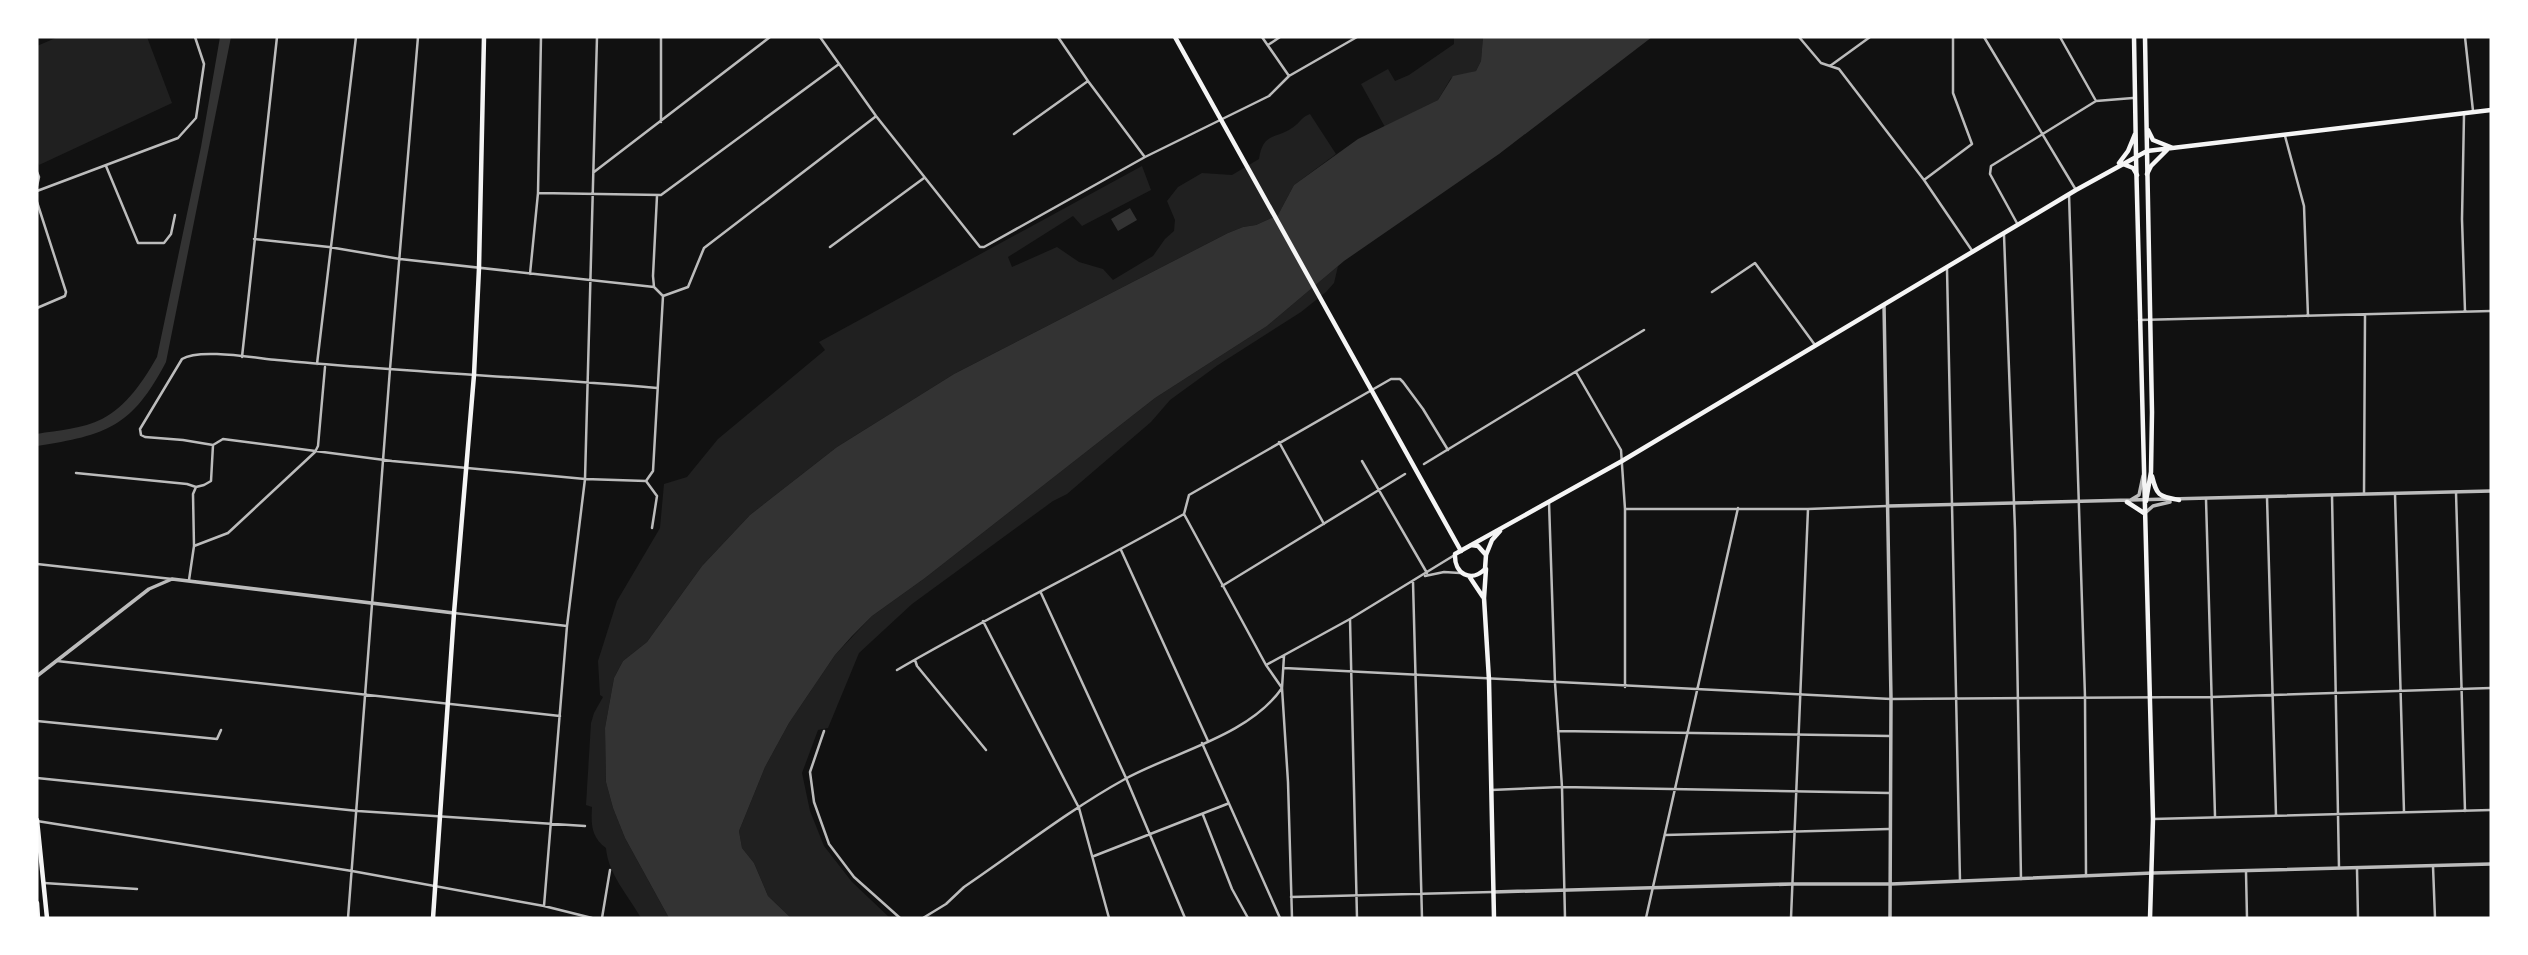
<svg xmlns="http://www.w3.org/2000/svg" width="2528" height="955" font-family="'DejaVu Sans',sans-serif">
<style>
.green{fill:#202020}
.water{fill:#333}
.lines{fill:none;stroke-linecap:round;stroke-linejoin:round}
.pedestrian{stroke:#bcbcbc;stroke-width:2.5}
.minor{stroke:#bcbcbc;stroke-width:2.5}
.tertiary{stroke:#bcbcbc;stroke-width:3.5}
.secondary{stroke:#f5f5f5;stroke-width:4.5}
.primary{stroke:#f5f5f5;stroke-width:4.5}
</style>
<rect width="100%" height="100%" fill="#111"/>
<path class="green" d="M 58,37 L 147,37 L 172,103 L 39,165 L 37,160 L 37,46 Z
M 1454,37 L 1483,37 L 1481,61 L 1476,71 L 1451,78 L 1438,100 L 1385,127 L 1361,84 L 1388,69 L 1395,81 L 1409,75 L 1454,44 Z
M 1310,114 L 1336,154 L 1294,185 L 1278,215 L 1256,225 L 1243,227 L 1228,233 L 954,374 L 837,447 L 750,515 L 702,566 L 647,642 L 623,661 L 614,678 L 605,728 L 606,782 L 613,808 L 625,838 L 669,918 L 641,918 C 628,895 608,874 606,848 C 591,837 591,824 592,807 L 586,805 L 591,723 L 594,713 L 603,697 L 600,695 L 598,661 L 617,601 L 660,528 L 664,484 L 687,477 L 718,439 L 825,350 L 819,342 L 1142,166 L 1151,190 L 1082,226 L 1073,216 L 1008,257 L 1012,267 L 1057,247 L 1079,262 L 1103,269 L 1113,280 L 1153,256 L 1165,239 L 1174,231 L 1175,220 L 1167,201 L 1178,187 L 1202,173 L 1232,175 L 1259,159 C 1263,130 1279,140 1296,125 C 1302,120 1302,117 1310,114 Z
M 1338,266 L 1334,283 L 1326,292 L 1301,312 L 1218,365 L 1170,400 L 1151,422 L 1067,494 L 1053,501 L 912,604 L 859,653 L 828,728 L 818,730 L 802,773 L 810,811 L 824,846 L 852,882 L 890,918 L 791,918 L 768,896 L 754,863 L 742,848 L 739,831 L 765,767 L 789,723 L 835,655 L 872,616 L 925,578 L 1155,398 L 1267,326 Z"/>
<path class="water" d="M 220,37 L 231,37 L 166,362 C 132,427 107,435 37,446 L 37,434 C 58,430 83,429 102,419 C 126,407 144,380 157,357 L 201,147 Z
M 1483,37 L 1652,37 L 1499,154 L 1344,261 L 1267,326 L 1155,398 L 925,578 L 872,616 L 852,636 L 835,655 L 789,723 L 765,767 L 739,831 L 742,848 L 754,863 L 768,896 L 791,918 L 669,918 L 625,838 L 613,808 L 606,782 L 605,728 L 614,678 L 623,661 L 647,642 L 702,566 L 750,515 L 837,447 L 954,374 L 1228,233 L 1243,227 L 1256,225 L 1278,215 L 1294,185 L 1358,139 L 1438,100 L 1453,76 L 1476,71 L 1481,61 Z
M 1130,208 L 1137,220 L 1118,231 L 1111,219 Z"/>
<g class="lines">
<path class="pedestrian" d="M 824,731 L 810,772 L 814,802 L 829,844 L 854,877 L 900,918"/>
<path class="minor" d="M 820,37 L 876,116 L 980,247 L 984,247 L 1145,157 L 1269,96 L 1289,76 L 1357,37
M 1058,37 L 1088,81 L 1144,156
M 1262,37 L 1289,76
M 1799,37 L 1821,63 L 1839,69 L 1924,180 L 1973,252
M 1984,37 L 2076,190
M 2060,37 L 2096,101
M 2465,37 L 2473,111
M 1268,45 L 1280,37
M 1830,66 L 1870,37
M 2464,115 L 2462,219 L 2465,311
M 661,122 L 661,37
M 1014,134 L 1088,81
M 2285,136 L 2304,206 L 2308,316
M 106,166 L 138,243 L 164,243 L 171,234 L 175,215
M 37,172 L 39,177 L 37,186
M 594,172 L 770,37
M 1924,180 L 1972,144 L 1953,93 L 1953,37
M 37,191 L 178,138 L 196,118 L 204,64 L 195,37
M 538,193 L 661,195 L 839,64
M 2069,194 L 2085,697 L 2086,876
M 37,202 L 66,292 L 65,296 L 37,308
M 2018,225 L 1990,174 L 1991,166 L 2096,101 L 2133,98
M 2004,235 L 2015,530 L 2021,879
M 254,239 L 329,247 L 400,259 L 654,287
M 830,247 L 924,178
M 1947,269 L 1960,881
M 530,274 L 538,193 L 541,37
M 1712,292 L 1755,263 L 1815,345
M 663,296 L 688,287 L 704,248 L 875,117
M 2139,320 L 2491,311
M 242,357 L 277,37
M 317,364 L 356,37
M 1576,372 L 1621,450 L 1625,509 L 1625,687
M 1279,442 L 1324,524
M 1362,461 L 1427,573
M 1424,464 L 1644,330
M 76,473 L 187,484 L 196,487
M 646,481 L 585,479 L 392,461 L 223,439 L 213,445 L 183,440 L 145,437 L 141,435 L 140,429 L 182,359 C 199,348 255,358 277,360 C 403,372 530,377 657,388
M 2456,492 L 2465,811
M 2364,494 L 2365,315
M 2395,494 L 2404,812
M 2332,495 L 2339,868
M 2267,497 L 2276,815
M 2206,499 L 2215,816
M 1549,502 L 1555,683 L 1562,787 L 1565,918
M 1625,509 L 1808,509 L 1887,506
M 652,528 L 657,496 L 646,481 L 653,471 L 663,296 L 654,287 L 653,276 L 657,196
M 194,546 L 228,533 L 315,452 L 318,446 L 325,367
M 1121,550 L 1208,741
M 37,564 L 172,579
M 1425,576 L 1444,572 L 1460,573
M 189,580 L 194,546 L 193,494 L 196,487 L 204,485 L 211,481 L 213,445
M 1413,582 L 1422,918
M 1222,586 L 1405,474
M 1041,593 L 1126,778 L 1185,918
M 454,613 L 567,626
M 1350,619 L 1357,918
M 983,621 L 1079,808 L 1109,918
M 1284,656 L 1282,688 L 1288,782 L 1292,918
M 915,660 L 917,666 L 986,750
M 57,661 L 560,716
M 1266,665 L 1350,619 L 1453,556
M 1284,668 L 1891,699 L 2212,697 L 2491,688
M 897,670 C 991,615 1089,568 1184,514 L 1189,495 L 1391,379 L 1400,379 L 1403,382 L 1423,409 L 1448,450
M 37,721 L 217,739 L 221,730
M 1558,731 L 1890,736
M 1202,743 L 1280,918
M 37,778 L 358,811 L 585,826
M 1491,790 L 1562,787 L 1890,793
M 1203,815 L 1232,889 L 1248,918
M 2153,819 L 2491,810
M 37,821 L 352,871 L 544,906 L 592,918
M 1665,835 L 1889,829
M 1094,856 L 1227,804
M 2433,866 L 2435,918
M 2357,869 L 2358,918
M 2246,872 L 2247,918
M 44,883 L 137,889
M 1291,897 L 1493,892
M 544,906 L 567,626 L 585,479 L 597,37
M 348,918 L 390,369 L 418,37
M 602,918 L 610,870
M 923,918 L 946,904 L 964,887 C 1017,851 1069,810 1125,779 C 1174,752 1249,736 1282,688 L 1266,665 L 1184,514
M 1646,918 L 1738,508
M 1791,918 L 1808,509"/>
<path class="tertiary" d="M 1884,305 L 1891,699 L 1890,918
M 2129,501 L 2139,495 L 2143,476
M 1889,506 L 2491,491
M 2145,513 L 2153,506 L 2170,502
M 37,676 L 149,589 L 172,579 L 454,613
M 1493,892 L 1792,884 L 1891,884 L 2153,873 L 2491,864"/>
<path class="secondary" d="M 1175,37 L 1461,551
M 2136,157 L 2153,819 L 2150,918
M 2152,476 C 2157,496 2158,496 2179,500
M 2146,501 L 2151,472 L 2152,412 L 2147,151
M 2127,502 L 2144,513
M 433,918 L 454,613 L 474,375 L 479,268 L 484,37"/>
<path class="primary" d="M 2134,37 L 2136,156
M 2145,37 L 2147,151
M 2148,130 L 2153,140 L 2173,148
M 2119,163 L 2128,151 L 2135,134
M 2123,164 L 2133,168 L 2137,175
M 2147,174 L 2151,166 L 2167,150
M 1471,545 L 1478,546 L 1486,555 L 1485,569 C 1471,583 1454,574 1455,554 L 1622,461 L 2076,190 L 2147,151 L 2491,110
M 1486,555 L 1492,540 L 1500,531
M 1486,569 L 1484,598 L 1489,680 L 1494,918
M 1469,576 L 1483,597
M 37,820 L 47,918
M 37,903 L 38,918"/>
</g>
<rect width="2528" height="955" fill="none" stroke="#ffffff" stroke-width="77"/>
</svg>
